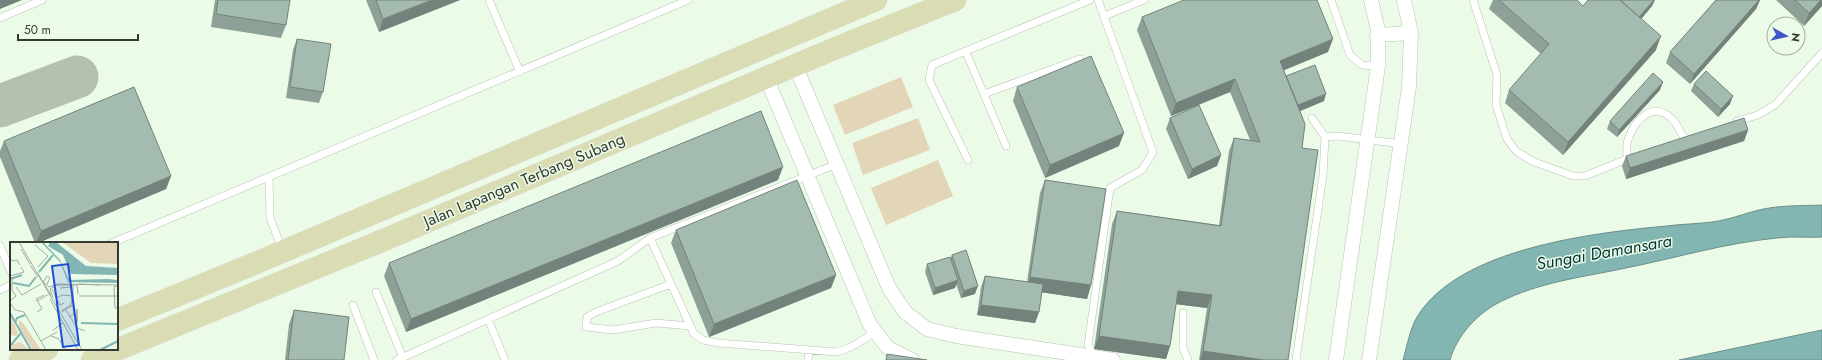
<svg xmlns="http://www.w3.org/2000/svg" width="1822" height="360" font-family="Jost,sans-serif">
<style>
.green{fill:#e3d5b7}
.water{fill:#83b5b2;stroke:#6b908c}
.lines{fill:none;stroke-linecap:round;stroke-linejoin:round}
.taxiway{stroke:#b4c0b0;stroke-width:43}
.service-casing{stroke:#b6c4b2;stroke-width:8}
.minor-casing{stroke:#b6c4b2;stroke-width:15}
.primary-casing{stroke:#e3e3e2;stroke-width:23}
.service{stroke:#fff;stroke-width:7}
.minor{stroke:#fff;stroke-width:14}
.primary{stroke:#daddb4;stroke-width:22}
.wall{fill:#8da197}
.shaded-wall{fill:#73837b}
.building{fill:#a4bbb0;stroke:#73837b}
.labels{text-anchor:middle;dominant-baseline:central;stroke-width:3;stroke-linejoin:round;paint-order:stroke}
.street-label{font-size:16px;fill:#343a32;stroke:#ecfbe8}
.water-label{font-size:17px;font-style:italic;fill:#053736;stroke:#ecfbe8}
.inset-river{fill:none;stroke:#83b5b2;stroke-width:2}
.inset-road{fill:none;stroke:#a2ae9f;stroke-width:1}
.view{fill:#1d4ed8;fill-opacity:0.15;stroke:#1d4ed8;stroke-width:2}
.inset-edge{fill:none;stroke:#343a32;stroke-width:2}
</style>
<rect width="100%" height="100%" fill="#ecfbe8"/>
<path class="green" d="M 901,77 L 913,107 L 845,135 L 833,105 Z
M 918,118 L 930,150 L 863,175 L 852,143 Z
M 938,160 L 953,196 L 886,225 L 871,188 Z"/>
<path class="water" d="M 1822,205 L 1822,237 C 1807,238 1792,236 1777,238 C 1725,243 1676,258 1626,268 C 1584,277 1539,282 1500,302 C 1478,313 1457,335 1450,360 L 1403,360 C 1407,346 1410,329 1417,317 C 1459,248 1593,233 1666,226 C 1681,224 1697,224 1712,222 C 1728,220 1743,214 1759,210 C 1779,205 1801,206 1822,205 Z
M 1822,330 L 1822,360 L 1679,360 Z"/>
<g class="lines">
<path class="taxiway" d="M 0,106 L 77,77"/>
<defs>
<path id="service" d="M 489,0 L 520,72
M 1331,0 L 1350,55 L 1362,65 L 1378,66
M 1473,0 L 1497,75 L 1496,105 L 1507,139 L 1516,151 L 1532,161 L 1573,176 L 1585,176 L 1632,157
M 1104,16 L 1144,0
M 0,18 L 42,0
M 966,52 L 1006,146
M 984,94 L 1080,59
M 1737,121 L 1758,115 L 1776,104 L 1822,53
M 1325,137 L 1338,136 L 1402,144
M 1627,159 C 1627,153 1626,145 1628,140 C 1634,121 1652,100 1671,118 C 1677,123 1680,132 1685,139
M 968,160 L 929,80 L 932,65 L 1090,0
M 269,177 L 270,218 L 282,249
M 650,238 L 694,334 L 703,340 L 718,343 L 837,352 C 852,348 863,341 875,331
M 112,243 L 688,0
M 0,246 L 11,272
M 671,284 L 596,312 L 587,317 L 586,327 L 613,330 L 656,323 L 690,326
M 0,290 L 11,285
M 376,292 L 403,358
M 353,305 L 374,360
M 1183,313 L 1183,348 L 1188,360
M 488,319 L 505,360
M 1095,357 L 1088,345 L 1110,188 L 1142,170 L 1153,152 L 1098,0
M 397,360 L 618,261 L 650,238 L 837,164
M 808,360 L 809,351
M 1296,360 L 1323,175 L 1325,137 L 1312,118"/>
<path id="minor" d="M 1377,35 L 1411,33
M 795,65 L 889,288 L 905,312 L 927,329 L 956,336 L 1113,360
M 766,77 L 870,325 L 888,348 L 912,360
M 1336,360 L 1378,66 L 1378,30 L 1371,0
M 1369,360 L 1409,87 L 1411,33 L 1404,0"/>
<path id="primary" d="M 117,320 L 251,265 L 876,0
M 20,360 L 47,349
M 92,360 L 379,242 L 836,48 L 955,0"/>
</defs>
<use href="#service" class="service-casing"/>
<use href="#minor" class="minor-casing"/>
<use href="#primary" class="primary-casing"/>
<use href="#service" class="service"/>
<use href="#minor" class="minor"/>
<use href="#primary" class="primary"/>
</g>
<path class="wall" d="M 215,0 L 290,0 L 286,25 L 281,38 L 211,27 Z
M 366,0 L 460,0 L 379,32 Z
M 1493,0 L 1577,0 L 1583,6 L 1652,6 L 1641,19 L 1656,50 L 1563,155 L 1505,103 L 1509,90 L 1541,54 L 1489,9 Z
M 1716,0 L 1760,0 L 1756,9 L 1690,84 L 1666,63 L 1670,52 Z
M 1776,0 L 1822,0 L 1822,6 L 1804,26 Z
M 1142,17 L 1328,52 L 1284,70 L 1286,76 L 1324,101 L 1300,111 L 1302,148 L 1288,360 L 1199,360 L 1207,308 L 1176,304 L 1170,346 L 1166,359 L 1094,349 L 1112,224 L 1117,211 L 1219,225 L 1229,151 L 1234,138 L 1250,140 L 1230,92 L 1171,116 L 1137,30 Z
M 297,39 L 323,92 L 319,103 L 286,98 L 293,50 Z
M 1694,84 L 1730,104 L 1718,117 L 1691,91 Z
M 1017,87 L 1119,146 L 1045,178 L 1013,101 Z
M 1660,90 L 1617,137 L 1607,129 L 1610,121 Z
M 1170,118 L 1221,155 L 1217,166 L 1188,179 L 1166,129 Z
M 1748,130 L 1744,141 L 1626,179 L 1622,166 L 1626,156 Z
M 4,141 L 171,176 L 166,189 L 38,243 L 35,243 L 0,157 L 0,151 Z
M 778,180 L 406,332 L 384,276 L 389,263 Z
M 1045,180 L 1091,285 L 1087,299 L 1041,292 L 1039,312 L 1035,323 L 977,315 L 981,287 L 985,276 L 1027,282 L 1040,193 Z
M 676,230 L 836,275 L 831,288 L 709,337 L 671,243 Z
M 952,255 L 975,294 L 961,298 L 956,284 L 955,288 L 933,295 L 925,272 L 927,264 L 950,259 Z
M 294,310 L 344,360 L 285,360 L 289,324 Z"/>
<path class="shaded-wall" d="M 0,0 L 22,0 L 0,9 Z
M 432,0 L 460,0 L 379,32 L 383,19 Z
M 1654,0 L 1655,0 L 1652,6 L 1633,29 L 1635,21 Z
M 1759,0 L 1760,0 L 1756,9 L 1690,84 L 1694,74 Z
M 1821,0 L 1822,0 L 1822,6 L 1804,26 L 1809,13 Z
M 1661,36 L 1656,50 L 1563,155 L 1568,142 Z
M 1333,39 L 1328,52 L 1275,74 L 1280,61 Z
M 1235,79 L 1230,92 L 1171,116 L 1176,103 Z
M 1663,82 L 1660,90 L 1617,137 L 1619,130 Z
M 1326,94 L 1324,101 L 1293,114 L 1296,106 Z
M 1733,96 L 1730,104 L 1718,117 L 1721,109 Z
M 1748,130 L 1744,141 L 1626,179 L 1630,168 Z
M 1124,133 L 1119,146 L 1045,178 L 1050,165 Z
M 1221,155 L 1217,166 L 1188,179 L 1192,169 Z
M 783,167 L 778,180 L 406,332 L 411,319 Z
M 171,176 L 166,189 L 38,243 L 36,243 L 41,231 Z
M 836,275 L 831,288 L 709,337 L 714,324 Z
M 1030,277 L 1091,285 L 1087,299 L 1026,290 Z
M 958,280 L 955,288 L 933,295 L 935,288 Z
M 978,286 L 975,294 L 961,298 L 964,291 Z
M 1178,291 L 1212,295 L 1207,308 L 1174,304 Z
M 981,305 L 1039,312 L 1035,323 L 977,315 Z
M 1099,336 L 1170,346 L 1166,359 L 1094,349 Z
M 1203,351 L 1264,360 L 1200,360 Z"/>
<path class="building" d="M 218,0 L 290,0 L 286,25 L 216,14 Z
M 376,0 L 432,0 L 383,19 Z
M 1184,0 L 1317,0 L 1333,39 L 1280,61 L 1305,124 L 1302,148 L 1318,150 L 1288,360 L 1264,360 L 1203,351 L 1212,295 L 1178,291 L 1170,346 L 1099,336 L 1117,211 L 1221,226 L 1234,138 L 1260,142 L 1235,79 L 1176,103 L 1142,17 Z
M 1499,0 L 1577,0 L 1583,6 L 1588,0 L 1620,0 L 1661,36 L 1568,142 L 1509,90 L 1549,44 Z
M 1620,0 L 1654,0 L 1639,17 Z
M 1716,0 L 1759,0 L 1694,74 L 1670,52 Z
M 1795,0 L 1821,0 L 1809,13 Z
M 297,39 L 331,44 L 323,92 L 290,87 Z
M 1091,56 L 1124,133 L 1050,165 L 1017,87 Z
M 1315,65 L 1326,94 L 1298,105 L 1286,76 Z
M 1706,71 L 1733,96 L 1721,109 L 1694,84 Z
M 1653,73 L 1663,82 L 1619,130 L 1610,121 Z
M 134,87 L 171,176 L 41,231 L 4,141 Z
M 1199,105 L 1221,155 L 1192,169 L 1170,118 Z
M 761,111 L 783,167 L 411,319 L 389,263 Z
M 1744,118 L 1748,130 L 1630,168 L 1626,156 Z
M 797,180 L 836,275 L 714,324 L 676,230 Z
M 1045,180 L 1106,189 L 1091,285 L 1030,277 Z
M 966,250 L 978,286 L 964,291 L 952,255 Z
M 950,257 L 958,280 L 935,288 L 927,264 Z
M 985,276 L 1043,284 L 1039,312 L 981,305 Z
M 294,310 L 349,317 L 344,360 L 288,360 Z
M 887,354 L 927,360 L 886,360 Z"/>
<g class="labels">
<g class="street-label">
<text transform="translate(524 180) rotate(-23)">Jalan Lapangan Terbang Subang</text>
</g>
<g class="water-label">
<text transform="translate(1604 252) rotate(-10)">Sungai Damansara</text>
</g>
</g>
<g transform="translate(10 242)">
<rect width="108" height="108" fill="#ecfbe8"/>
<path d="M 52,0 L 108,0 L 108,22 L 81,21 ZM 0,74 L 8,90 L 7,94 L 0,93 ZM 9,78 L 13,81 L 31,108 L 23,108 L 9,85 ZM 10,100 L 20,108 L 0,108 L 3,102 Z" fill="#e3d5b7"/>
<path d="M 31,0 L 33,0 L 50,18 L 59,38 L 98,37 L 108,38 L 108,41 L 58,40 L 50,20 ZM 40,0 L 46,0 L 76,24 L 108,26 L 108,33 L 61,32 L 53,13 L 38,4 Z" fill="#83b5b2"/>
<path class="inset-river" d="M 29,30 L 43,13M 0,37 L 12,33M 3,41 L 19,44 L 26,35M 0,71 L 21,108M 5,81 L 7,76 L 15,73M 71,81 L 108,82M 0,104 L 11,91M 90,108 L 108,99"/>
<path class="inset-road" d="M 9,0 L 72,108M 25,3 L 38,14 L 28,25M 11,7 L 20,22M 0,16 L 2,19 L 7,18 L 10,23M 20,23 L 28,35M 27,30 L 41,53M 0,34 L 14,30 L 11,25M 33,39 L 39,45 L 48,42 L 108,43M 34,39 L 37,34 L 40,36 L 37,42M 69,42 L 90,43M 107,44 L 104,45 L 105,66 L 108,66M 6,45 L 12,53 L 31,42M 50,46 L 62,45M 42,47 L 50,63 L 54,61M 34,53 L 26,57 L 27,59 L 39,52M 69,54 L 108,54M 43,56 L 40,47 L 47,43 L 67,43 L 68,52M 46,56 L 52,53 L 63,54M 40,57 L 68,108M 0,59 L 6,54 L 2,48 L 2,35M 0,61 L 5,68 L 14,70 L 36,108M 67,67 L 67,80M 67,67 L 67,80M 56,68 L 67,86 L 75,89M 51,69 L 61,63 L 62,54M 27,70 L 32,67 L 27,58M 52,70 L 63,63 L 63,43M 59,75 L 64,72 L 63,64M 43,88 L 53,81M 41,94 L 49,97 L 55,108M 31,99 L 47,90"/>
<path class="view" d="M 58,22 L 69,103 L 53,105 L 42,24 Z"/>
<rect width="108" height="108" class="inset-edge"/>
</g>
<g transform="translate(1786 36) rotate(98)"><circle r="19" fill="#ecfbe8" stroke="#a2ae9f"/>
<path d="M0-3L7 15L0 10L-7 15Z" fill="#3e56c9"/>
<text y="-6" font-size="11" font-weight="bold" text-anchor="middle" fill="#343a32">N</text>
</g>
<path d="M18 34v6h120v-6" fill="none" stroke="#343a32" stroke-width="2"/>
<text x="24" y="34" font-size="12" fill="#343a32" stroke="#ecfbe8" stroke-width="3" paint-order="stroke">50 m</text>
</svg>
